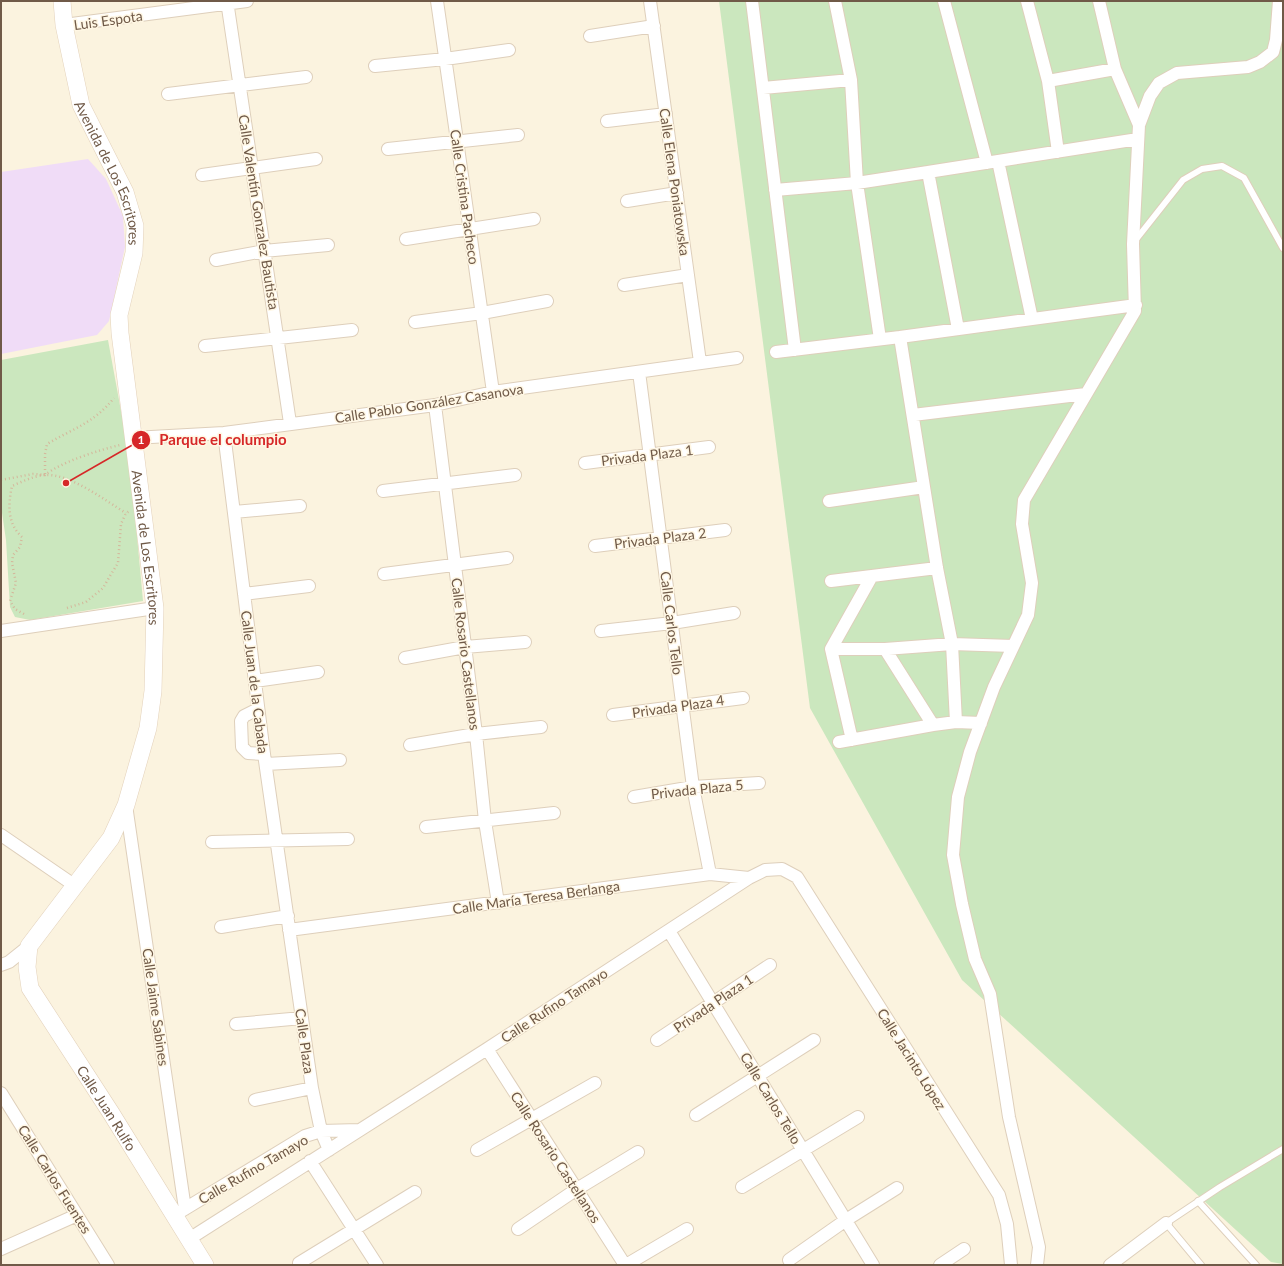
<svg xmlns="http://www.w3.org/2000/svg" width="1284" height="1266" font-family="Lato,sans-serif">
<style>
.education{fill:#f0dcf7}
.green{fill:#cbe7be}
.lines{fill:none;stroke-linecap:round;stroke-linejoin:round}
.lane-casing{stroke:#decfbb;stroke-width:8}
.street-casing{stroke:#decfbb;stroke-width:14}
.secondary-casing{stroke:#e3d1ba;stroke-width:18}
.path{stroke:#d4b79b;stroke-width:2.5;stroke-dasharray:1 3;stroke-linecap:butt}
.lane{stroke:#fff;stroke-width:6}
.street{stroke:#fff;stroke-width:12}
.secondary{stroke:#fff;stroke-width:17}
.labels{text-anchor:middle;dominant-baseline:central;stroke-width:3;stroke-linejoin:round;paint-order:stroke}
.street-label{font-size:14px;fill:#705a48;stroke:#fff7e4}
.leader{fill:none;stroke:#d62828;stroke-width:1.5}
.callout-dot{fill:#d62828;stroke:#fff7e4;stroke-width:1.5}
.mark-label{font-size:12px;text-anchor:middle;font-weight:bold;fill:#fff}
.callout-label{font-size:15px;text-anchor:middle;font-weight:bold;fill:#d62828;stroke:#fff7e4;stroke-width:3;stroke-linejoin:round;paint-order:stroke}
</style>
<rect width="100%" height="100%" fill="#fbf3df"/>
<path class="education" d="M 88,159 L 106,179 L 123,216 L 125,247 L 109,321 L 97,335 L 1,354 L 1,172 Z"/>
<path class="green" d="M 719,1 L 1283,1 L 1283,1264 L 1271,1262 L 962,980 L 810,708 Z
M 108,340 L 130,460 L 143,601 L 30,620 L 15,617 L 10,607 L 6,540 L 1,506 L 1,360 Z"/>
<g class="lines">
<defs>
<path id="lane" d="M 1134,242 L 1183,180 L 1202,169 L 1222,166 L 1244,178 L 1283,248
M 1198,1201 L 1256,1265
M 1201,1265 L 1166,1223 L 1220,1187 L 1283,1149"/>
<path id="street" d="M 227,1 L 290,423
M 437,1 L 493,392
M 650,1 L 700,362
M 752,1 L 795,350
M 835,1 L 851,80 L 857,183 L 880,339
M 944,1 L 987,163
M 1027,1 L 1048,81 L 1058,152
M 1099,1 L 1115,69
M 64,25 L 247,1
M 590,36 L 654,26
M 375,66 L 445,59 L 509,50
M 1048,81 L 1115,69 L 1139,125
M 763,88 L 851,80
M 168,94 L 306,77
M 607,121 L 666,114
M 388,149 L 518,135
M 998,161 L 1032,319
M 202,175 L 316,159
M 775,190 L 857,183 L 928,172
M 627,201 L 677,193
M 406,239 L 534,219
M 216,260 L 264,251 L 328,245
M 624,285 L 688,275
M 415,322 L 482,313 L 547,301
M 958,329 L 928,172 L 1138,139
M 205,346 L 352,330
M 776,352 L 900,337
M 639,372 L 693,787 L 710,874
M 435,405 L 476,734 L 485,821 L 498,903
M 913,415 L 1086,394
M 224,433 L 264,754 L 312,1088 L 321,1131 L 329,1150
M 133,438 L 224,433 L 435,405 L 493,392 L 737,358
M 585,463 L 709,447
M 383,491 L 515,475
M 829,501 L 924,487
M 234,512 L 300,506
M 595,546 L 725,530
M 384,574 L 507,558
M 872,576 L 831,649 L 885,649 L 952,644 L 1013,646
M 831,581 L 937,568
M 244,594 L 309,586
M 1,631 L 155,608
M 601,631 L 672,623 L 734,613
M 831,649 L 852,740
M 405,658 L 465,647 L 525,642
M 255,681 L 318,672
M 258,709 L 244,716 L 241,721 L 242,747 L 248,753 L 264,754
M 613,715 L 743,698
M 981,723 L 956,722 L 952,644 L 937,568 L 900,337 L 1136,305
M 933,725 L 956,722
M 839,742 L 933,725 L 885,649
M 410,745 L 476,734 L 541,727
M 266,764 L 340,760
M 634,797 L 693,787 L 759,783
M 126,805 L 185,1209
M 426,827 L 554,813
M 1,835 L 74,885
M 212,842 L 348,839
M 221,927 L 288,916
M 289,930 L 710,874 L 749,878 L 765,870 L 782,869 L 797,877 L 999,1195 L 1007,1224 L 1011,1265
M 669,931 L 873,1265
M 1,965 L 9,962 L 29,946
M 236,1024 L 302,1018
M 657,1040 L 770,965
M 487,1049 L 625,1265
M 1,1093 L 108,1265
M 255,1100 L 312,1088
M 696,1115 L 814,1040
M 477,1150 L 595,1083
M 310,1161 L 377,1265
M 742,1187 L 858,1117
M 178,1213 L 305,1136 L 321,1131 L 359,1130
M 518,1229 L 577,1189 L 638,1152
M 189,1239 L 487,1049 L 749,878
M 1,1249 L 77,1215
M 789,1260 L 846,1220 L 897,1188
M 299,1263 L 415,1192
M 626,1265 L 687,1229
M 940,1265 L 964,1249
M 1037,1265 L 1039,1247 L 1009,1117 L 990,994 L 975,959 L 962,904 L 953,855 L 958,797 L 970,752 L 994,687 L 1028,615 L 1032,583 L 1022,524 L 1024,500 L 1135,311 L 1133,244 L 1139,125 L 1150,96 L 1159,83 L 1177,73 L 1248,67 L 1260,62 L 1273,52 L 1276,40 L 1279,1
M 1110,1265 L 1166,1223"/>
<g id="secondary">
<path id="s1" d="M 62,1 L 64,25 L 81,105 L 125,192 L 135,226 L 134,253 L 119,315 L 120,333 L 155,608 L 153,691 L 148,728 L 126,805 L 111,838 L 29,946 L 27,967 L 30,988 L 111,1113 L 205,1265"/>
</g>
</defs>
<use href="#lane" class="lane-casing"/>
<use href="#street" class="street-casing"/>
<use href="#secondary" class="secondary-casing"/>
<path class="path" d="M 45,474 L 45,454 L 47,444 C 74,428 94,423 114,398
M 1,480 L 33,474 L 45,475 C 61,462 99,450 120,445
M 67,608 L 86,602 L 103,588 L 110,576 L 118,563 L 121,524 L 126,513 L 130,511
M 24,614 L 15,609 L 10,601 L 16,583 L 12,563 L 13,555 L 20,547 L 22,537 C 7,523 8,505 12,486 C 21,482 34,476 44,475 C 70,473 104,500 126,513"/>
<use href="#lane" class="lane"/>
<use href="#street" class="street"/>
<use href="#secondary" class="secondary"/>
</g>
<g class="labels">
<g class="street-label">
<text transform="translate(108 20) rotate(-8)">Luis Espota</text>
<text stroke="none"><textPath href="#s1" startOffset="180">Avenida de Los Escritores</textPath></text>
<text transform="translate(675 182) rotate(82)">Calle Elena Poniatowska</text>
<text transform="translate(465 197) rotate(82)">Calle Cristina Pacheco</text>
<text transform="translate(259 212) rotate(81)">Calle Valentín Gonzalez Bautista</text>
<text transform="translate(429 403) rotate(-9)">Calle Pablo González Casanova</text>
<text transform="translate(647 455) rotate(-7)">Privada Plaza 1</text>
<text transform="translate(660 538) rotate(-7)">Privada Plaza 2</text>
<text stroke="none"><textPath href="#s1" startOffset="564">Avenida de Los Escritores</textPath></text>
<text transform="translate(672 623) rotate(83)">Calle Carlos Tello</text>
<text transform="translate(466 654) rotate(83)">Calle Rosario Castellanos</text>
<text transform="translate(255 682) rotate(83)">Calle Juan de la Cabada</text>
<text transform="translate(678 706) rotate(-8)">Privada Plaza 4</text>
<text transform="translate(697 789) rotate(-6)">Privada Plaza 5</text>
<text transform="translate(536 897) rotate(-8)">Calle María Teresa Berlanga</text>
<text transform="translate(713 1003) rotate(-34)">Privada Plaza 1</text>
<text transform="translate(554 1005) rotate(-33)">Calle Rufino Tamayo</text>
<text transform="translate(156 1007) rotate(82)">Calle Jaime Sabines</text>
<text transform="translate(305 1041) rotate(82)">Calle Plaza</text>
<text transform="translate(912 1059) rotate(58)">Calle Jacinto López</text>
<text transform="translate(771 1098) rotate(59)">Calle Carlos Tello</text>
<text stroke="none"><textPath href="#s1" startOffset="1182">Calle Juan Rulfo</textPath></text>
<text transform="translate(556 1157) rotate(57)">Calle Rosario Castellanos</text>
<text transform="translate(253 1169) rotate(-30)">Calle Rufino Tamayo</text>
<text transform="translate(55 1179) rotate(58)">Calle Carlos Fuentes</text>
</g>
</g>
<path class="leader" d="M66 483L141 440"/>
<g class="callout-dot">
<circle cx="66" cy="483" r="4"/>
<circle cx="141" cy="440" r="10"/>
</g>
<g class="mark-label">
<text x="141" y="444">1</text>
</g>
<g class="callout-label">
<text x="223" y="445">Parque el columpio</text>
</g>
<rect width="1284" height="1266" fill="none" stroke="#705a48" stroke-width="4"/>
</svg>
